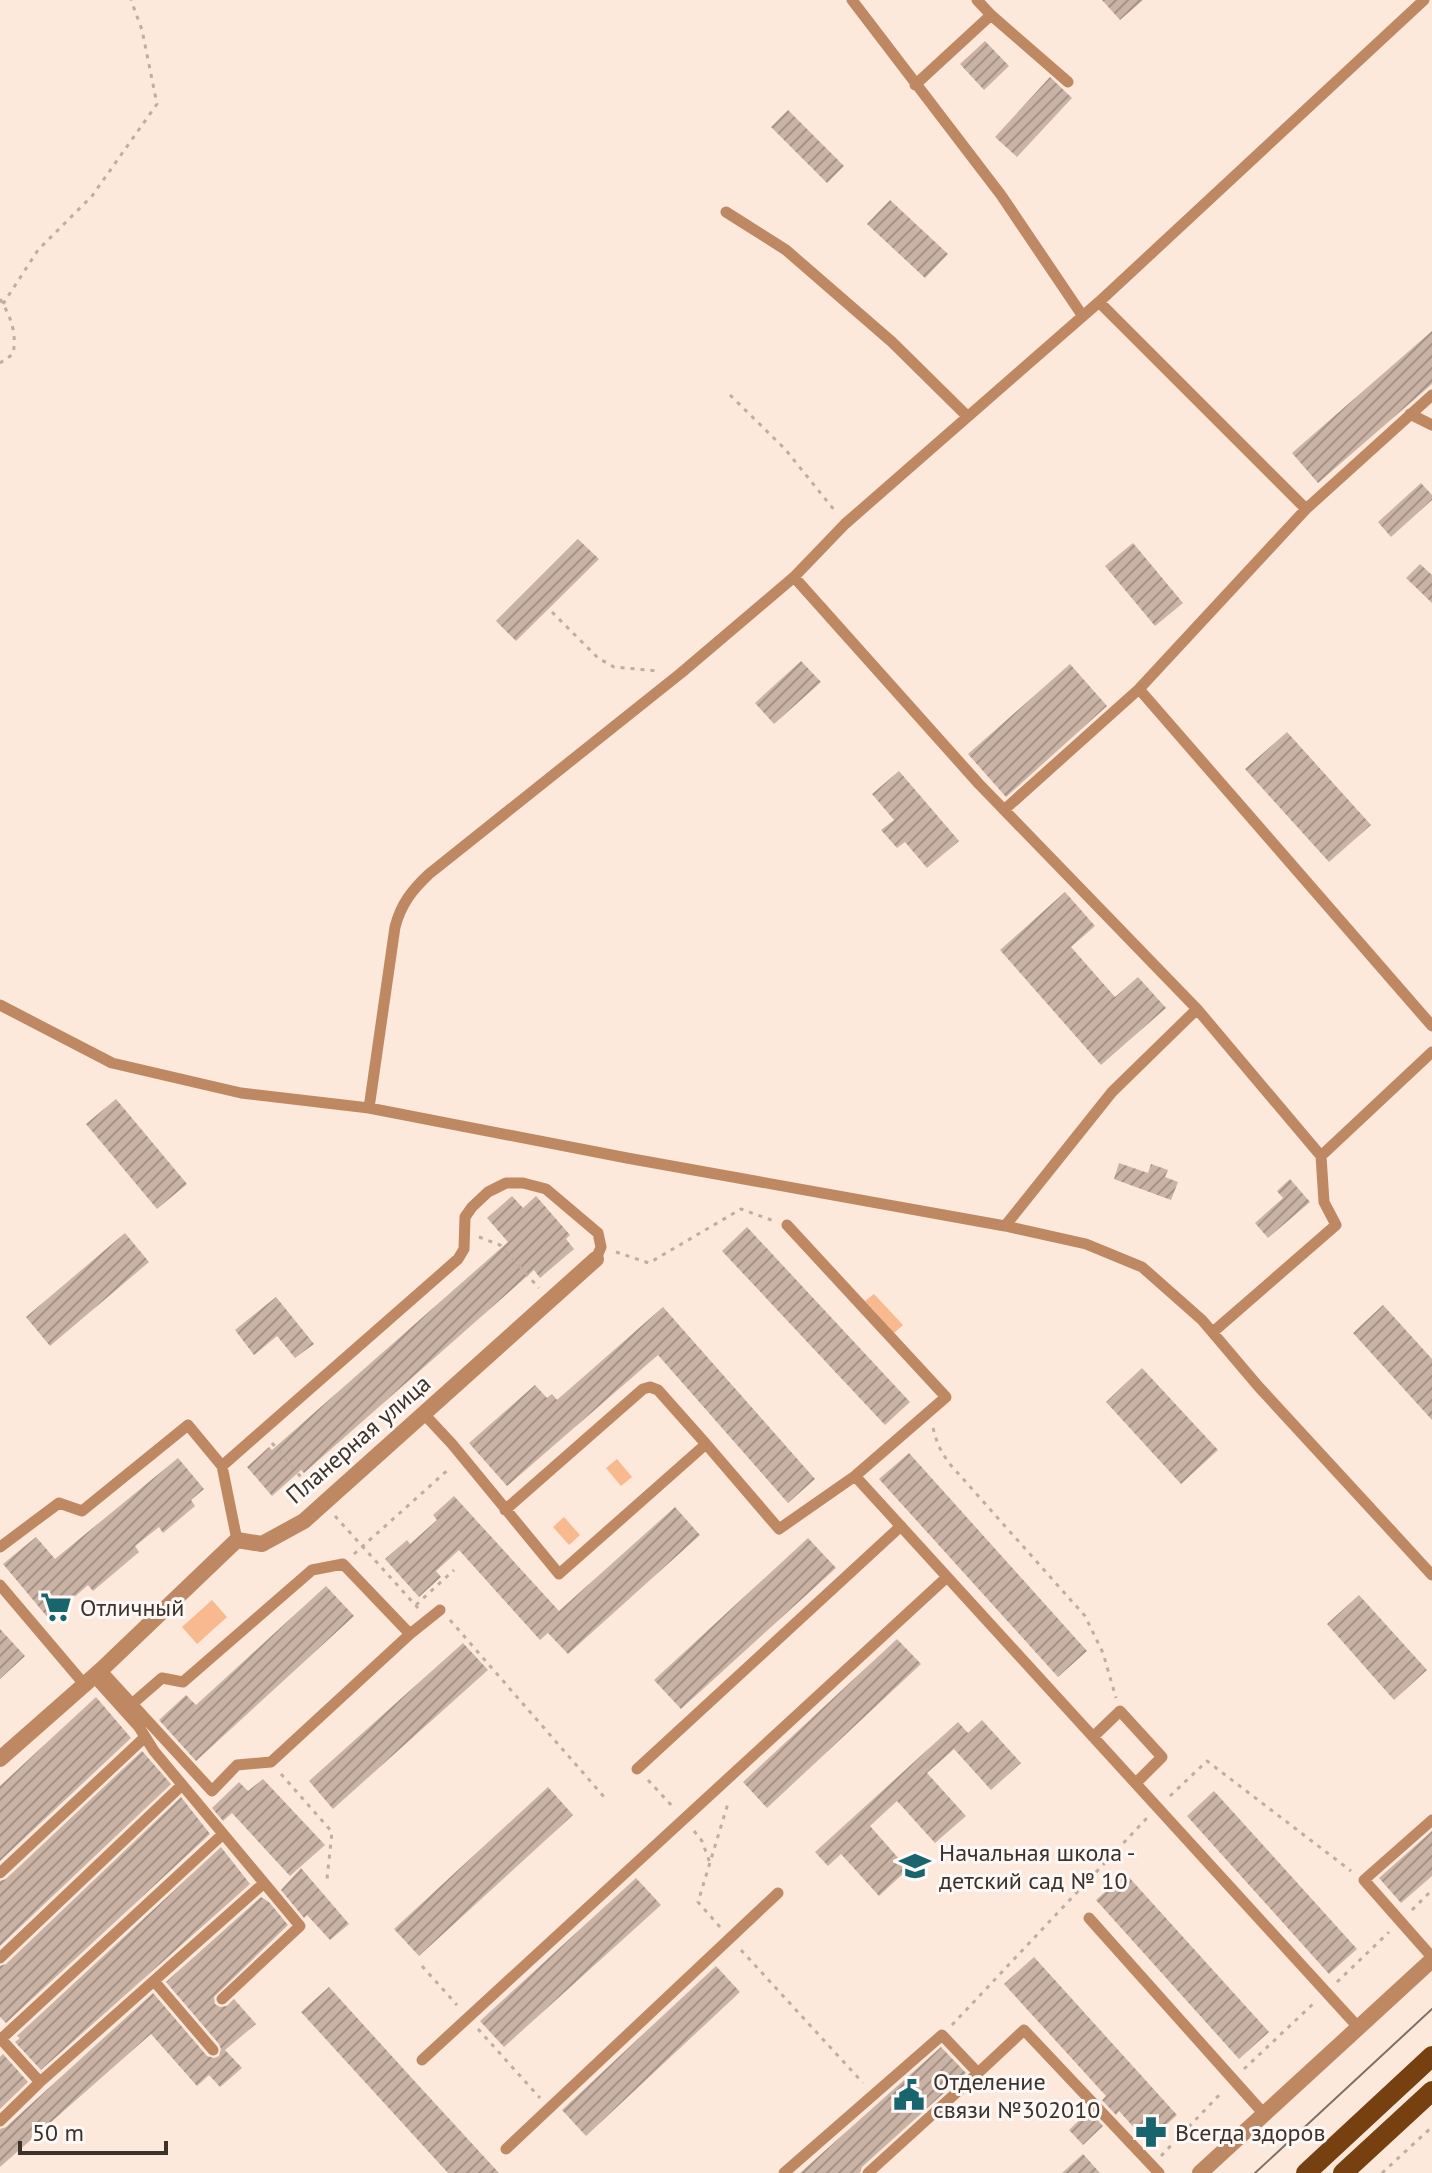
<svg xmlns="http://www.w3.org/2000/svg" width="1432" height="2173" font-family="'PT Sans',sans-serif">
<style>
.green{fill:#f8b98e}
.building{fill:url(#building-hatch)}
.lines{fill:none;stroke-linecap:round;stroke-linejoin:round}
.path{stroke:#bdada3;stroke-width:3;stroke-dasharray:4 6;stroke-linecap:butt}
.lane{stroke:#be8863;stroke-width:11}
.street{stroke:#be8863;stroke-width:16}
.primary{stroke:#774010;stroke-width:20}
.tram{stroke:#7c7068;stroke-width:2}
.labels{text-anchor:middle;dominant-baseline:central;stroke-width:6;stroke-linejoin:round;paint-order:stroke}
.street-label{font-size:24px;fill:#3b322c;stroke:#fef9f6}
.poi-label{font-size:24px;fill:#3b322c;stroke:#fef9f6;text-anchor:start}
</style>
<defs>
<pattern id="building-hatch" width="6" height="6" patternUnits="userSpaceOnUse" patternTransform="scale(2)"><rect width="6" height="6" fill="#cab3a4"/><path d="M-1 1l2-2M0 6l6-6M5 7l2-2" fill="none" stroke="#a59286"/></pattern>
</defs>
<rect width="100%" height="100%" fill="#fce9dc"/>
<path class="green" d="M 874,1294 L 903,1325 L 894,1333 L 865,1301 Z
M 617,1459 L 632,1477 L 621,1486 L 606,1468 Z
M 564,1517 L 580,1535 L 569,1545 L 553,1527 Z
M 212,1600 L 227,1617 L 197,1644 L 182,1627 Z"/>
<path class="building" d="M 1102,0 L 1143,0 L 1120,20 Z
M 985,41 L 1009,66 L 984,90 L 960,64 Z
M 1050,77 L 1072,98 L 1017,157 L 995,137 Z
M 788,110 L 844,166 L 827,183 L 771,127 Z
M 890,200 L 948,254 L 925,278 L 867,224 Z
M 1432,331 L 1432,384 L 1318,483 L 1292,453 Z
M 1421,483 L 1432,495 L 1432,500 L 1391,537 L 1378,522 Z
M 578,539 L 599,559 L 516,641 L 496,621 Z
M 1133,543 L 1183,603 L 1155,626 L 1105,566 Z
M 1420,564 L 1432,575 L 1432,603 L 1406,578 Z
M 801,661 L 821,682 L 774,724 L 755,703 Z
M 1070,664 L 1107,706 L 1006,797 L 968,754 Z
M 1287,732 L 1371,825 L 1329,862 L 1245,769 Z
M 899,771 L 959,841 L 927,868 L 905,842 L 897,848 L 881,830 L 894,820 L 872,794 Z
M 1065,892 L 1095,926 L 1071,947 L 1115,997 L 1138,977 L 1166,1008 L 1101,1065 L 1000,950 Z
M 116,1099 L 187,1184 L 157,1209 L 86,1124 Z
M 1119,1163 L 1148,1173 L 1151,1164 L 1168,1170 L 1165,1177 L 1178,1182 L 1171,1200 L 1114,1179 Z
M 1290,1179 L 1310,1202 L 1268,1238 L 1255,1223 L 1283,1198 L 1277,1191 Z
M 512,1196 L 523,1208 L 536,1196 L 570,1235 L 566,1239 L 574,1249 L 540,1278 L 534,1270 L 304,1473 L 301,1470 L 272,1496 L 247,1467 L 269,1447 L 272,1450 L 508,1242 L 487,1218 Z
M 747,1227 L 910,1402 L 885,1425 L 722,1251 Z
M 125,1233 L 149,1262 L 50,1346 L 26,1317 Z
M 276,1297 L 314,1344 L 295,1358 L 277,1336 L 254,1355 L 235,1330 Z
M 1383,1305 L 1432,1359 L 1432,1420 L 1353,1333 Z
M 663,1307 L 815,1479 L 788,1503 L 658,1355 L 507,1486 L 469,1443 L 535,1385 L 547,1398 L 552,1394 L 557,1400 Z
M 1142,1368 L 1218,1450 L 1181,1484 L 1106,1402 Z
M 909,1453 L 1087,1651 L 1058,1677 L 879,1479 Z
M 178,1458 L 204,1489 L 191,1500 L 195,1506 L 163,1533 L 159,1527 L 135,1546 L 139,1552 L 93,1591 L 88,1585 L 49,1619 L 3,1564 L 36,1537 L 55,1559 Z
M 454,1496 L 559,1611 L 675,1507 L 700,1535 L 568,1654 L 548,1633 L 540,1640 L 459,1550 L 436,1571 L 441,1577 L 419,1597 L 385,1559 L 407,1540 L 410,1544 L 437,1520 L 433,1515 Z
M 808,1538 L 836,1568 L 681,1709 L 654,1680 Z
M 326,1586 L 354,1616 L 196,1761 L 159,1720 L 186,1695 L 196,1705 Z
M 1359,1595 L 1427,1670 L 1394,1700 L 1327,1624 Z
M 0,1629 L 25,1656 L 0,1679 Z
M 897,1639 L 921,1664 L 767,1808 L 743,1782 Z
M 463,1643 L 488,1670 L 333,1809 L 309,1781 Z
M 96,1697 L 131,1738 L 0,1861 L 0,1786 Z
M 982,1720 L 1021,1763 L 991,1790 L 954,1749 L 927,1773 L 966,1816 L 935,1843 L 897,1801 L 870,1826 L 908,1869 L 879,1896 L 841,1854 L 828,1866 L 815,1852 L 958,1722 L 968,1733 Z
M 142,1751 L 171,1784 L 0,1946 L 0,1881 L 6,1879 Z
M 263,1779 L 325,1845 L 290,1876 L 232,1813 L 223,1821 L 212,1808 L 239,1782 L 248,1791 Z
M 548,1787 L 573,1815 L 419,1956 L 394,1929 Z
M 1214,1791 L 1357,1949 L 1329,1974 L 1187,1816 Z
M 181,1797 L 210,1834 L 6,2023 L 0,2017 L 0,1966 L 6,1964 Z
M 1432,1831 L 1432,1876 L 1401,1903 L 1379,1878 Z
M 221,1847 L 250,1884 L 41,2070 L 15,2042 L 20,2038 L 17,2036 Z
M 301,1868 L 349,1924 L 330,1940 L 307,1915 L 304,1918 L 281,1890 Z
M 1126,1874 L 1269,2032 L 1239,2059 L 1096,1900 Z
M 636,1878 L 661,1905 L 504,2047 L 480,2021 Z
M 261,1897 L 269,1902 L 288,1925 L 214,1997 L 215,2004 L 220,2007 L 227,2006 L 234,1999 L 256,2024 L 225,2050 L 242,2068 L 220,2087 L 209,2075 L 197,2086 L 151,2034 L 0,2167 L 0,2129 L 6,2127 L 153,1993 L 207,2056 L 214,2058 L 219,2056 L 221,2049 L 219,2044 L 166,1982 Z
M 1034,1957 L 1177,2115 L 1147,2142 L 1119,2111 L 1116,2115 L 1102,2100 L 1106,2096 L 1004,1984 Z
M 716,1966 L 740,1992 L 586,2136 L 562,2110 Z
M 329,1987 L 419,2086 L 499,2173 L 448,2173 L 301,2012 Z
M 941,2047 L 966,2073 L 862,2167 L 860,2173 L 800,2173 Z
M 3,2054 L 28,2082 L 0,2109 L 0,2057 Z
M 1089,2111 L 1103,2126 L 1083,2145 L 1069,2130 Z
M 1083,2154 L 1100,2173 L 1062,2173 Z"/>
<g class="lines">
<path class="path" d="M 0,299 C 11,317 17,333 13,354 L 0,363
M 3,304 L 38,250 L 92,196 L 157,104 L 142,30 L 131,0
M 730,395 L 785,449 L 835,511
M 552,612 L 598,658 L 614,667 L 658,671
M 479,1237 L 500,1245 L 539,1288
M 616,1252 L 649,1263 L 741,1209 L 774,1221
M 933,1428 L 938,1445 L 948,1462 L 1085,1616 L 1103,1653 L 1116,1698
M 272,1443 L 311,1489
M 335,1516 L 418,1608
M 354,1554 L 450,1468
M 416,1605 L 454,1570
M 450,1620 L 605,1798
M 281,1774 L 332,1832 L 327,1879
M 648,1780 L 673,1807
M 1170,1796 L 1207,1761 L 1351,1871
M 694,1831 L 702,1841 L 710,1863
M 1412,1910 L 1432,1890
M 720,1927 L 698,1902 L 729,1800
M 741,1950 L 863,2083
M 422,1966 L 457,2005
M 1337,1982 L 1389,1932
M 952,2025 L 1147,1818
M 478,2029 L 540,2098
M 1244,2069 L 1314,2003
M 1161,2156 L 1222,2092
M 1382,2173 L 1432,2127"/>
<path class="lane" d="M 852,0 L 1001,195 L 1082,315
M 1424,0 L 1099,302 L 845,524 L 794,577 L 681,673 L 429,874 C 412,890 401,904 395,927 L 369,1108 L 627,1158 L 1005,1226 L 1086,1244 L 1142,1267 L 1202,1320 L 1258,1386 L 1432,1575
M 991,15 L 1068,82
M 915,85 L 991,15 L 977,0
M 726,212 L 786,250 L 892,342 L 967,416
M 1099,302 L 1306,509 L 1139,689 L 1432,1026
M 1410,414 L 1432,425
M 1306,509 L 1432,395
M 794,577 L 979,784 L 1197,1009 L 1112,1092 L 1005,1226
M 1004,810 L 1139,689
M 0,1005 L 112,1063 L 241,1093 L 369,1108
M 1197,1009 L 1321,1156 L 1432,1052
M 1213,1332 L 1336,1225 L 1324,1202 L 1321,1156
M 424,1414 L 452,1444 L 559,1574 L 706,1444 L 779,1529 L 855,1476 L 946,1397 L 787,1225
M 222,1466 L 458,1259 L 464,1249 L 465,1217 L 472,1207 L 488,1192 L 506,1183 L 523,1183 L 546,1189 L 598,1233 L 601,1247 L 596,1259
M 855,1476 L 1358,2027
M 505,1510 L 643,1389 L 650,1387 L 658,1390 L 706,1444
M 0,1547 L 59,1503 L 82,1511 L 188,1425 L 222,1466 L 237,1540
M 0,1585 L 84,1684
M 101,1670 L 212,1791 L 237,1765 L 271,1762 L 410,1634 L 440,1610
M 94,1677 L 139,1727 L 154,1751 L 300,1926 L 222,1999
M 132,1704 L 162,1678 L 183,1682 L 312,1570 L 343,1564 L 410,1634
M 1093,1737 L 1120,1711 L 1162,1757 L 1136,1783
M 637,1769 L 901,1526
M 1432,1820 L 1364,1880 L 1432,1957
M 0,1873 L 145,1737
M 1089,1918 L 1264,2114
M 0,1958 L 182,1785
M 154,1981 L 213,2050
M 0,2038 L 40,2082
M 0,2040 L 223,1834
M 422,2060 L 947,1577
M 0,2121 L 40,2082 L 263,1884
M 506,2149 L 778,1893
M 784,2173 L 942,2035 L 978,2073 L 1024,2030 L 1159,2173
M 868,2173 L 978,2073"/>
<path class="street" d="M 0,1759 L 101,1670 L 237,1540 L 262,1544 L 304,1521 L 596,1259
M 1200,2173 L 1432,1960"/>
<path class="primary" d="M 1306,2173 L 1432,2056
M 1343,2173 L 1432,2091"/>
<path class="tram" d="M 1255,2173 L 1432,2009"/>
</g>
<defs>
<symbol id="supermarket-bare" viewBox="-9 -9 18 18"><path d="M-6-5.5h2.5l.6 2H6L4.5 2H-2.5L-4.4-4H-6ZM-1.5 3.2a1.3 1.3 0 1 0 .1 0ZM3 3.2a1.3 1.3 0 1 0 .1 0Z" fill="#18656e" stroke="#fef9f6" stroke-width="2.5" paint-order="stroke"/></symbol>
<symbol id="school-bare" viewBox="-9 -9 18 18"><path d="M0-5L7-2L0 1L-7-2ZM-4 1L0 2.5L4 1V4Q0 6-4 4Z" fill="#18656e" stroke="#fef9f6" stroke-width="2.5" paint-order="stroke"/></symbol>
<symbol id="civic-bare" viewBox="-9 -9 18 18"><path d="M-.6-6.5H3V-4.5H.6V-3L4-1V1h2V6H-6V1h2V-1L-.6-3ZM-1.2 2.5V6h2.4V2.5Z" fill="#18656e" stroke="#fef9f6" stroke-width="2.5" paint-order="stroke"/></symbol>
<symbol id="pharmacy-bare" viewBox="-9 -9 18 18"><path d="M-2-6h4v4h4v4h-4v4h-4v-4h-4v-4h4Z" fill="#18656e" stroke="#fef9f6" stroke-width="2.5" paint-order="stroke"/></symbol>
</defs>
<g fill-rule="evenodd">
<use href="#supermarket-bare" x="34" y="1585" width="44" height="44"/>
<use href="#school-bare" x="893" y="1844" width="44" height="44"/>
<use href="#civic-bare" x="887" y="2073" width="44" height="44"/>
<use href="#pharmacy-bare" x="1129" y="2110" width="44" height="44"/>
</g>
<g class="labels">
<g class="street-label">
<text transform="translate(358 1439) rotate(-41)">Планерная улица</text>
</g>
<g class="poi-label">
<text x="80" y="1607">Отличный</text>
<text x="939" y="1852">Начальная школа -<tspan x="939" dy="28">детский сад № 10</tspan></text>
<text x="933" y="2081">Отделение<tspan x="933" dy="28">связи №302010</tspan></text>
<text x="1175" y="2132">Всегда здоров</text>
</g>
</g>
<path d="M20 2141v12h146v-12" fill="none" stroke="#3b322c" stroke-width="4"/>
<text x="32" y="2141" font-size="24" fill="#3b322c" stroke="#fef9f6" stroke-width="6" paint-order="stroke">50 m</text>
</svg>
